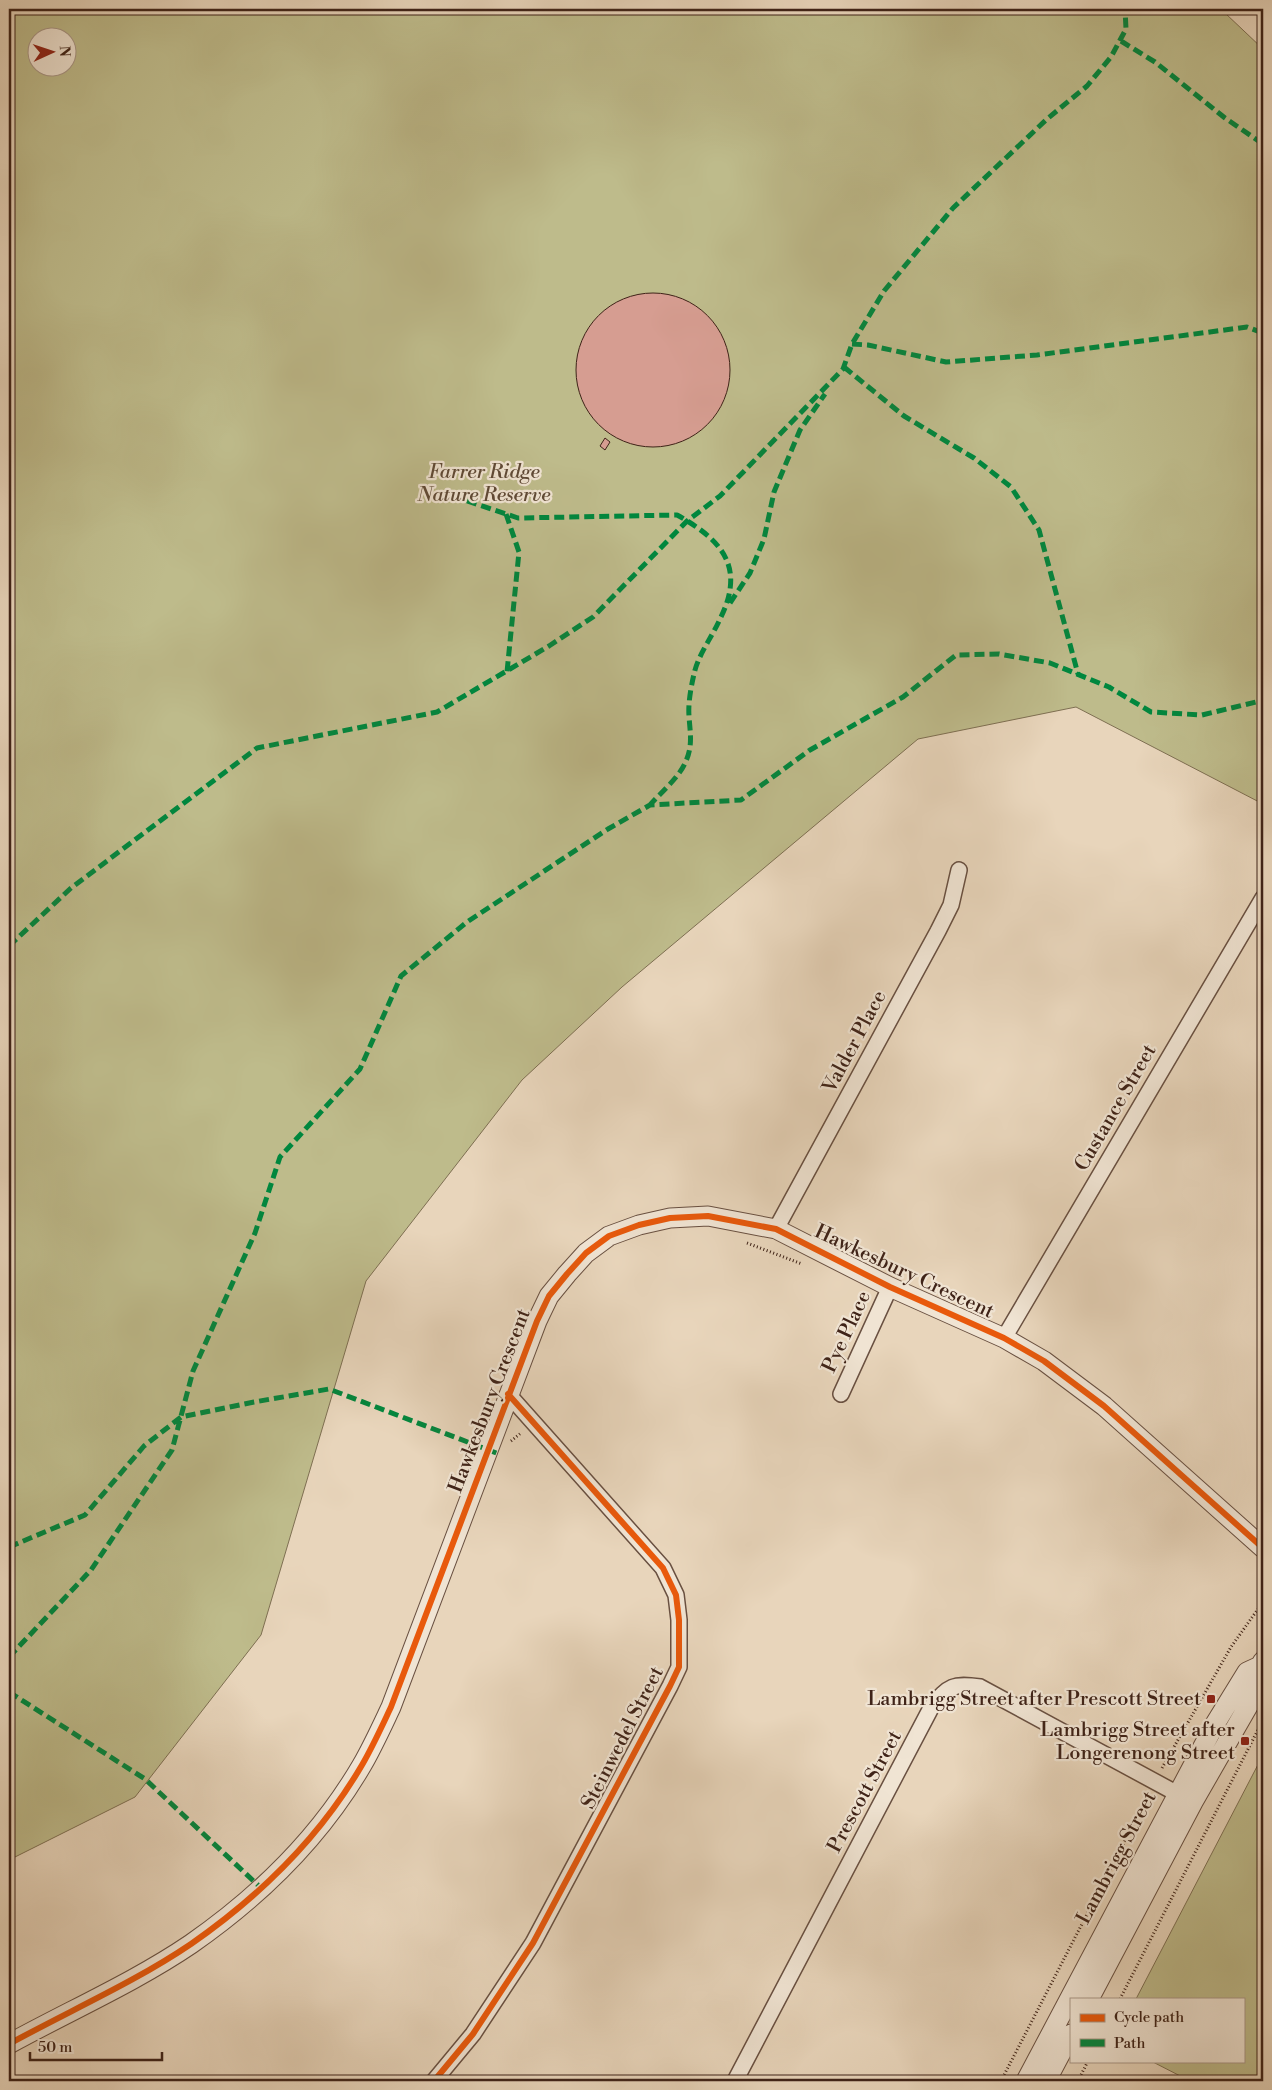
<svg xmlns="http://www.w3.org/2000/svg" width="1272" height="2090" font-family="'Libre Bodoni',serif">
<style>
.green{fill:#bebb8b;stroke:#7e6f52;fill-rule:evenodd}
.building{fill:#d69d91;stroke:#3f2318}
.lines{fill:none;stroke-linecap:round;stroke-linejoin:round}
.minor-casing{stroke:#695041;stroke-width:18}
.tertiary-casing{stroke:#695041;stroke-width:21}
.path{stroke:#3f2318;stroke-width:3;stroke-dasharray:1 2.5;stroke-linecap:butt}
.minor{stroke:#f0e4d3;stroke-width:15}
.tertiary{stroke:#f0e4d3;stroke-width:19}
.quiet{stroke:#00873e;stroke-width:5;stroke-dasharray:10 5;stroke-linecap:butt}
.cycleway-casing{stroke:#f0e4d3;stroke-width:9}
.cycleway{stroke:#e8590c;stroke-width:6}
.poi-dot{fill:#8f2418;stroke:#f0e4d3;stroke-width:2}
.labels{text-anchor:middle;dominant-baseline:central;stroke-width:4.5;stroke-linejoin:round;paint-order:stroke}
.park-label{font-size:20px;font-style:italic;fill:#5f4935;stroke:#f0e4d3}
.street-label{font-size:20px;fill:#3f2318;stroke:#f0e4d3}
.poi-label{font-size:20px;fill:#3f2318;stroke:#f0e4d3;text-anchor:end}
</style>
<rect width="100%" height="100%" fill="#e8d5bb"/>
<filter id="stains"><feTurbulence type="fractalNoise" baseFrequency=".004" numOctaves="4"/><feColorMatrix values="0 0 0 0 .2 0 0 0 0 .09 0 0 0 0 .02 0 0 0 .5 -.17"/></filter>
<radialGradient id="worn" r=".72"><stop offset=".6" stop-color="#630" stop-opacity="0"/><stop offset="1" stop-color="#630" stop-opacity=".3"/></radialGradient>
<path class="green" d="M 9,9 L 1225,9 L 1225,13 L 1263,49 L 1263,804 L 1076,707 L 918,739 L 622,987 L 522,1080 L 366,1281 L 261,1635 L 135,1797 L 9,1860 ZM 38,38 L 68,38 L 68,68 L 38,68 Z
M 1263,1755 L 1263,2081 L 1190,2081 L 1151,2061 L 1243,2061 L 1243,1999 L 1136,1999 Z"/>
<path class="building" d="M576 370a77 77 0 1 1 154 0a77 77 0 1 1-154 0Z
M 605,438 L 610,442 L 605,450 L 600,446 Z"/>
<g class="lines">
<defs>
<path id="minor" d="M 776,1229 L 938,931 L 951,905 L 959,870
M 1004,1338 L 1263,898
M 841,1394 L 890,1287
M 434,2081 L 473,2034 L 533,1943 L 670,1686 L 679,1667 L 679,1620 L 676,1595 L 663,1568 L 508,1394
M 735,2081 L 932,1706 C 949,1686 953,1683 980,1687 L 1187,1799"/>
<path id="tertiary" d="M 1089,1999 L 1193,1802 L 1259,1687 L 1260,1666 L 1263,1661
M 9,2044 C 69,2011 135,1982 191,1944 C 260,1896 320,1837 362,1765 C 373,1746 382,1726 391,1707 L 537,1321 L 549,1296 L 567,1274 L 586,1253 L 609,1236 L 639,1225 L 670,1218 L 708,1216 L 776,1229 L 890,1287 L 1004,1338 L 1044,1361 L 1104,1406 L 1263,1548
M 1026,2081 L 1215,1724 L 1247,1672 L 1260,1666
M 1046,2081 L 1071,2034"/>
</defs>
<use href="#minor" class="minor-casing"/>
<use href="#tertiary" class="tertiary-casing"/>
<path class="path" d="M 747,1243 L 802,1264
M 511,1441 L 521,1433
M 1162,1768 L 1231,1647 L 1263,1602
M 1120,1999 L 1263,1720
M 1001,2081 L 1148,1796
M 1078,2081 L 1088,2061"/>
<use href="#minor" class="minor"/>
<use href="#tertiary" class="tertiary"/>
<path class="quiet" d="M 1121,41 L 1155,62 L 1225,118 L 1263,144
M 852,344 L 868,345 L 946,362 L 1037,355 L 1247,327 L 1263,333
M 844,367 L 904,416 L 974,458 L 1011,487 L 1039,530 L 1078,674
M 467,501 L 518,518 L 677,515 C 722,540 746,567 720,619 C 712,637 698,655 694,674 C 691,687 688,703 689,716 C 690,732 693,745 686,761 C 679,778 662,791 650,805
M 506,514 L 519,552 L 507,672
M 730,603 L 750,573 L 764,539 L 774,492 L 800,430 L 825,394
M 9,946 L 71,888 L 257,748 L 437,712 L 549,646 L 593,617 L 687,521 L 720,496 L 843,369 L 852,344 L 884,291 L 953,208 L 1047,119 L 1087,86 L 1111,57 L 1126,29 L 1125,9
M 9,1547 L 85,1515 L 144,1446 L 181,1417 L 254,1402 L 329,1389 L 499,1454
M 9,1657 L 91,1570 L 172,1450 L 193,1371 L 255,1233 L 280,1157 L 360,1069 L 401,976 L 467,922 L 608,829 L 650,805 L 741,800 L 810,750 L 903,697 L 956,655 L 999,654 L 1050,663 L 1109,687 L 1151,712 L 1202,715 L 1256,702 L 1263,698
M 9,1692 L 145,1779 L 261,1888"/>
<defs>
<path id="cycleway" d="M 9,2044 C 69,2011 135,1982 191,1944 C 260,1896 320,1837 362,1765 C 373,1746 382,1726 391,1707 L 537,1321 L 549,1296 L 567,1274 L 586,1253 L 609,1236 L 639,1225 L 670,1218 L 708,1216 L 776,1229 L 890,1287 L 1004,1338 L 1044,1361 L 1104,1406 L 1263,1548
M 434,2081 L 473,2034 L 533,1943 L 670,1686 L 679,1667 L 679,1620 L 676,1595 L 663,1568 L 508,1394"/>
</defs>
<use href="#cycleway" class="cycleway-casing"/>
<use href="#cycleway" class="cycleway"/>
</g>
<g class="poi-dot">
<rect x="1206" y="1694" width="10" height="10" rx="2.5"/>
<rect x="1240" y="1736" width="10" height="10" rx="2.5"/>
</g>
<g class="labels">
<g class="park-label">
<text x="484" y="472">Farrer Ridge<tspan x="484" dy="23">Nature Reserve</tspan></text>
</g>
<g class="street-label">
<text transform="translate(855 1042) rotate(-62)">Valder Place</text>
<text transform="translate(1116 1108) rotate(-60)">Custance Street</text>
<text transform="translate(904 1272) rotate(25)">Hawkesbury Crescent</text>
<text transform="translate(847 1332) rotate(-65)">Pye Place</text>
<text transform="translate(490 1401) rotate(-69)">Hawkesbury Crescent</text>
<text transform="translate(623 1738) rotate(-63)">Steinwedel Street</text>
<text transform="translate(865 1792) rotate(-62)">Prescott Street</text>
<text transform="translate(1117 1858) rotate(-62)">Lambrigg Street</text>
</g>
<g class="poi-label">
<text x="1201" y="1699">Lambrigg Street after Prescott Street</text>
<text x="1235" y="1730">Lambrigg Street after<tspan x="1235" dy="23">Longerenong Street</tspan></text>
</g>
</g>
<rect width="1272" height="2090" fill="none" stroke="#e8d5bb" stroke-width="30"/>
<rect x="10" y="10" width="1252" height="2070" fill="none" stroke="#3f2318" stroke-width="2.5"/>
<rect x="15" y="15" width="1242" height="2060" fill="none" stroke="#3f2318"/>
<rect x="1070" y="1998" width="175" height="65" fill="#f0e4d3" stroke="#a99788"/>
<rect x="1080" y="2014" width="25" height="8" fill="#e8590c" stroke="#a99788"/>
<text x="1114" y="2022" font-size="15" fill="#3f2318">Cycle path</text>
<rect x="1080" y="2039" width="25" height="8" fill="#00873e" stroke="#a99788"/>
<text x="1114" y="2048" font-size="15" fill="#3f2318">Path</text>
<g transform="translate(52 52) rotate(87)"><circle r="24" fill="#f0e4d3" stroke="#a99788"/>
<path d="M0-4L9 19L0 12L-9 19Z" fill="#8f2418"/>
<text y="-8" font-size="14" font-weight="bold" text-anchor="middle" fill="#3f2318">N</text>
</g>
<path d="M30 2052v8h132v-8" fill="none" stroke="#3f2318" stroke-width="2.5"/>
<text x="38" y="2052" font-size="15" fill="#3f2318" stroke="#f0e4d3" stroke-width="4" paint-order="stroke">50 m</text>
<rect width="100%" height="100%" filter="url(#stains)"/>
<rect width="100%" height="100%" fill="url(#worn)"/>
</svg>
